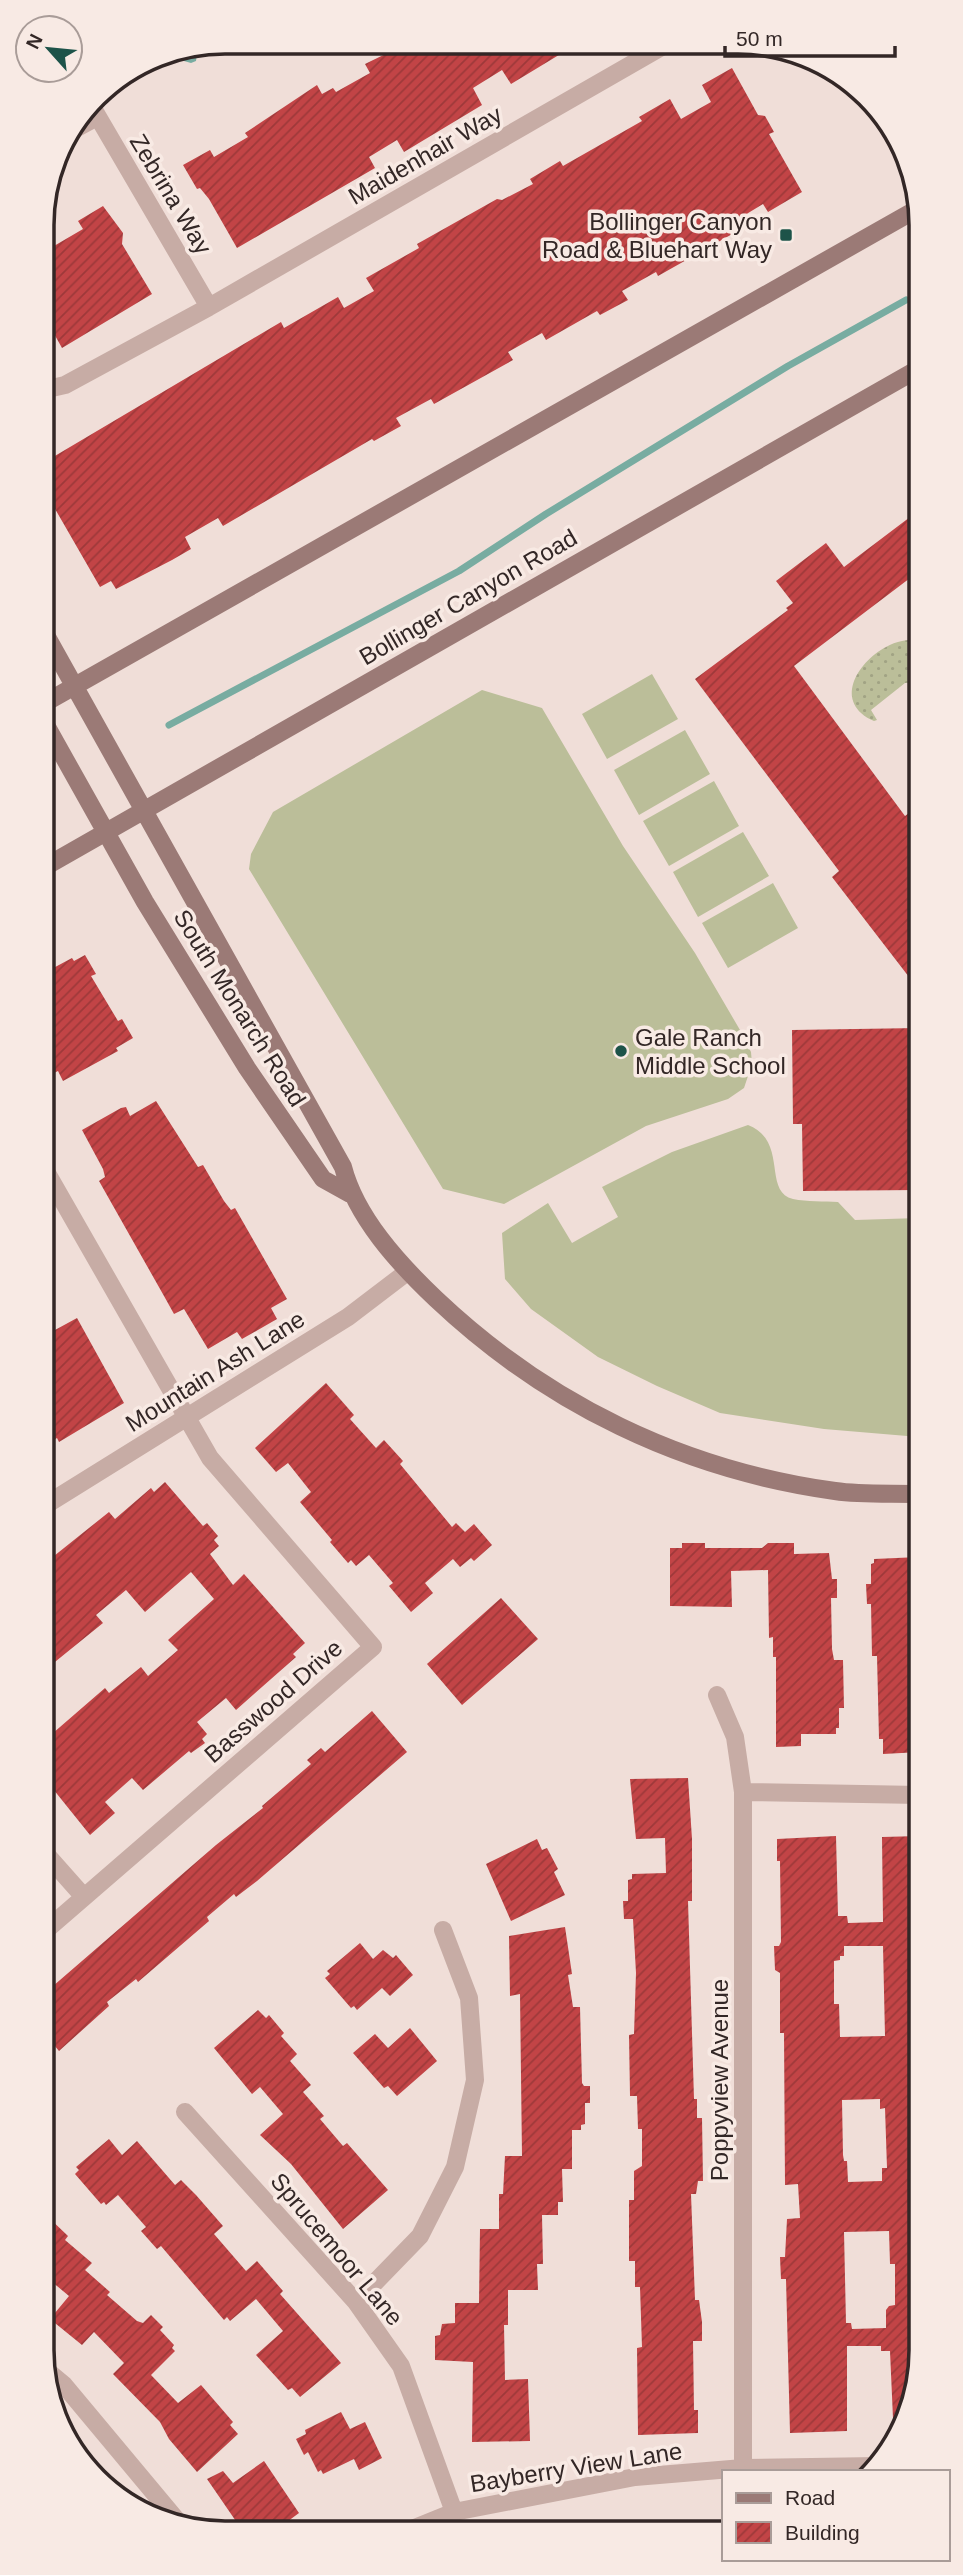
<svg xmlns="http://www.w3.org/2000/svg" width="963" height="2575" font-family="Helvetica,sans-serif">
<style>
.green{fill:url(#green-dots)}
.pitch{fill:#bbbe99}
.water{fill:url(#water-rules)}
.lines{fill:none;stroke-linecap:round;stroke-linejoin:round}
.stream{stroke:#78aca1;stroke-width:7}
.building{fill:url(#building-hatch);fill-rule:evenodd}
.street{stroke:#c7aca5;stroke-width:18}
.secondary{stroke:#9b7a76;stroke-width:18}
.poi-dot{fill:#1d5349;stroke:#f8eae4;stroke-width:2.5}
.labels{text-anchor:middle;dominant-baseline:central;stroke-width:7;stroke-linejoin:round;paint-order:stroke}
.street-label{font-size:24px;fill:#332726;stroke:#f8eae4}
.poi-label{font-size:24px;fill:#332726;stroke:#f8eae4;text-anchor:end}
.rim{fill:none;stroke:#332726;stroke-width:3.5}
</style>
<defs>
<pattern id="green-dots" width="8" height="8" patternUnits="userSpaceOnUse" patternTransform="scale(1.75)"><rect width="8" height="8" fill="#bbbe99"/><path d="M2 2h.1M6 6h.1" fill="none" stroke="#a1a384" stroke-width="1.8" stroke-linecap="round"/></pattern>
<pattern id="water-rules" width="6" height="5" patternUnits="userSpaceOnUse" patternTransform="scale(1.75)"><rect width="6" height="5" fill="#78aca1"/><path d="M0 2.5h6" fill="none" stroke="#638c83"/></pattern>
<pattern id="building-hatch" width="6" height="6" patternUnits="userSpaceOnUse" patternTransform="scale(1.75)"><rect width="6" height="6" fill="#c24446"/><path d="M-1 1l2-2M0 6l6-6M5 7l2-2" fill="none" stroke="#9e393a"/></pattern>
</defs>
<rect width="100%" height="100%" fill="#f0ded8"/>
<path class="green" d="M 918,638 L 918,682 L 905,683 L 871,710 L 877,720 L 874,721 C 833,703 856,663 886,647 C 896,641 908,640 918,638 Z"/>
<path class="pitch" d="M 652,674 L 678,719 L 607,759 L 582,714 Z
M 482,690 L 542,708 L 623,846 L 695,953 L 740,1030 L 751,1052 L 752,1064 L 744,1088 L 728,1099 L 646,1126 L 504,1204 L 443,1189 L 249,869 L 251,854 L 273,812 Z
M 685,730 L 710,774 L 639,815 L 614,770 Z
M 714,781 L 739,826 L 669,866 L 643,821 Z
M 743,832 L 769,876 L 698,917 L 673,872 Z
M 773,883 L 798,928 L 728,968 L 702,923 Z
M 748,1125 C 789,1141 762,1191 793,1199 C 807,1202 824,1201 838,1202 L 855,1220 L 919,1218 L 919,1437 L 824,1429 L 720,1413 L 657,1386 L 598,1357 L 531,1309 L 505,1279 L 502,1233 L 548,1203 L 572,1243 L 618,1217 L 602,1187 L 672,1152 Z"/>
<path class="water" d="M 198,47 L 196,61 L 191,63 L 170,57 L 168,53 Z"/>
<g class="lines">
<path class="stream" d="M 169,725 L 459,571 L 546,514 L 788,366 L 906,300"/>
</g>
<path class="building" d="M 408,43 L 577,44 L 511,84 L 502,70 L 473,88 L 482,105 L 404,152 L 397,140 L 369,157 L 375,168 L 237,248 L 209,199 L 200,188 L 197,189 L 183,165 L 210,150 L 214,157 L 248,137 L 245,133 L 317,85 L 322,94 L 333,88 L 336,92 L 370,73 L 365,64 Z
M 732,68 L 758,115 L 765,116 L 774,132 L 769,134 L 802,192 L 768,212 L 763,204 L 730,224 L 734,233 L 658,276 L 656,272 L 622,291 L 628,300 L 600,315 L 597,311 L 546,340 L 542,333 L 508,352 L 513,360 L 434,404 L 431,399 L 396,418 L 401,426 L 374,441 L 372,439 L 223,526 L 218,518 L 185,537 L 191,549 L 172,560 L 116,589 L 111,581 L 100,587 L 43,488 L 43,463 L 281,322 L 284,328 L 338,297 L 344,308 L 374,291 L 366,278 L 419,248 L 417,244 L 497,199 L 502,200 L 533,184 L 530,179 L 560,161 L 563,166 L 642,121 L 639,117 L 670,99 L 681,119 L 711,102 L 702,85 Z
M 103,206 L 123,233 L 122,244 L 152,294 L 62,348 L 43,314 L 42,253 L 83,229 L 78,221 Z
M 918,511 L 918,572 L 794,666 L 905,816 L 918,806 L 919,990 L 832,877 L 839,871 L 695,679 L 788,610 L 786,608 L 793,603 L 776,581 L 826,543 L 844,567 Z
M 85,955 L 96,974 L 91,976 L 118,1021 L 122,1019 L 133,1038 L 116,1048 L 118,1051 L 63,1081 L 58,1071 L 44,1078 L 44,973 L 72,958 L 74,961 Z
M 919,1028 L 917,1190 L 803,1191 L 802,1124 L 793,1124 L 792,1030 Z
M 156,1101 L 198,1167 L 203,1165 L 224,1201 L 231,1210 L 235,1208 L 287,1299 L 271,1308 L 277,1319 L 242,1339 L 237,1332 L 208,1349 L 184,1309 L 174,1314 L 164,1296 L 99,1181 L 105,1177 L 103,1169 L 82,1130 L 121,1108 L 126,1107 L 130,1116 Z
M 77,1318 L 124,1403 L 59,1442 L 57,1438 L 44,1446 L 44,1336 Z
M 326,1383 L 354,1415 L 350,1419 L 376,1448 L 384,1440 L 403,1461 L 400,1464 L 452,1527 L 456,1523 L 465,1532 L 474,1524 L 492,1545 L 474,1561 L 471,1558 L 460,1567 L 453,1559 L 425,1583 L 433,1593 L 411,1612 L 389,1586 L 393,1583 L 369,1555 L 356,1566 L 351,1560 L 348,1563 L 330,1542 L 332,1540 L 300,1502 L 311,1492 L 288,1463 L 276,1472 L 255,1448 Z
M 165,1482 L 203,1526 L 207,1523 L 218,1536 L 214,1540 L 219,1546 L 210,1554 L 233,1585 L 244,1574 L 305,1643 L 293,1654 L 296,1657 L 236,1710 L 226,1698 L 197,1722 L 207,1734 L 202,1739 L 205,1743 L 191,1753 L 189,1751 L 143,1790 L 132,1778 L 105,1802 L 115,1813 L 90,1835 L 45,1779 L 45,1740 L 105,1688 L 109,1693 L 141,1667 L 148,1676 L 178,1650 L 168,1640 L 214,1599 L 191,1572 L 145,1612 L 126,1590 L 96,1615 L 103,1623 L 45,1670 L 44,1564 L 109,1512 L 115,1519 L 151,1488 L 154,1492 Z
M 682,1543 L 705,1543 L 705,1548 L 762,1548 L 768,1543 L 794,1543 L 794,1554 L 829,1553 L 832,1579 L 837,1579 L 837,1598 L 831,1598 L 832,1649 L 834,1660 L 843,1660 L 844,1708 L 839,1708 L 839,1728 L 836,1728 L 836,1734 L 801,1734 L 801,1746 L 776,1747 L 776,1657 L 773,1657 L 773,1637 L 769,1638 L 768,1570 L 731,1571 L 732,1607 L 670,1606 L 670,1548 L 682,1548 Z
M 919,1557 L 920,1752 L 883,1754 L 883,1739 L 879,1739 L 877,1656 L 872,1656 L 871,1604 L 867,1604 L 866,1584 L 871,1584 L 871,1564 L 874,1563 L 874,1559 Z
M 501,1598 L 538,1639 L 462,1705 L 427,1664 Z
M 372,1711 L 407,1752 L 257,1881 L 236,1897 L 234,1894 L 207,1917 L 209,1921 L 138,1982 L 136,1979 L 107,2002 L 109,2006 L 59,2051 L 45,2034 L 45,1993 L 216,1845 L 263,1808 L 262,1806 L 311,1764 L 307,1760 L 321,1748 L 325,1752 Z
M 688,1778 L 692,1839 L 692,1901 L 688,1901 L 694,2099 L 697,2099 L 697,2118 L 702,2118 L 703,2181 L 698,2181 L 696,2194 L 691,2194 L 695,2300 L 699,2300 L 702,2322 L 702,2341 L 693,2341 L 694,2410 L 698,2410 L 698,2433 L 638,2435 L 637,2348 L 642,2347 L 640,2287 L 635,2287 L 635,2261 L 629,2261 L 629,2200 L 634,2200 L 634,2171 L 642,2166 L 642,2129 L 638,2129 L 637,2096 L 630,2096 L 629,2035 L 634,2034 L 636,1973 L 633,1919 L 624,1919 L 623,1901 L 628,1901 L 628,1880 L 632,1879 L 632,1874 L 666,1873 L 665,1838 L 636,1839 L 630,1779 Z
M 836,1836 L 838,1916 L 847,1916 L 848,1923 L 883,1922 L 882,1837 L 920,1836 L 920,2262 L 912,2262 L 913,2305 L 921,2304 L 921,2361 L 907,2420 L 894,2441 L 890,2351 L 881,2351 L 881,2346 L 847,2346 L 847,2431 L 790,2433 L 786,2279 L 781,2279 L 780,2257 L 785,2257 L 787,2219 L 800,2218 L 798,2184 L 785,2185 L 784,2033 L 780,2033 L 780,1973 L 775,1970 L 774,1946 L 779,1946 L 781,1942 L 780,1861 L 777,1861 L 777,1839 ZM 844,1946 L 883,1946 L 885,2036 L 840,2037 L 839,2004 L 834,2004 L 834,1961 L 840,1960 L 840,1956 L 844,1956 ZM 880,2099 L 880,2109 L 885,2108 L 887,2168 L 882,2168 L 882,2181 L 848,2182 L 847,2161 L 844,2161 L 843,2155 L 842,2100 ZM 889,2231 L 890,2264 L 895,2264 L 895,2305 L 889,2306 L 886,2310 L 886,2328 L 852,2329 L 851,2323 L 846,2323 L 844,2232 Z
M 537,1839 L 542,1850 L 547,1848 L 558,1869 L 554,1872 L 565,1895 L 511,1921 L 486,1864 Z
M 565,1927 L 572,1974 L 568,1975 L 573,2007 L 580,2007 L 582,2083 L 584,2086 L 590,2086 L 590,2103 L 585,2103 L 585,2124 L 581,2125 L 581,2130 L 572,2130 L 572,2169 L 562,2169 L 563,2202 L 558,2202 L 558,2215 L 542,2215 L 543,2264 L 537,2264 L 538,2290 L 508,2290 L 508,2325 L 504,2325 L 505,2380 L 528,2379 L 530,2441 L 472,2442 L 473,2362 L 435,2360 L 435,2336 L 440,2335 L 442,2324 L 455,2323 L 455,2303 L 479,2303 L 480,2229 L 499,2229 L 499,2194 L 503,2194 L 505,2156 L 522,2156 L 520,1994 L 510,1996 L 509,1936 Z
M 360,1943 L 373,1959 L 383,1950 L 393,1958 L 396,1955 L 413,1975 L 390,1996 L 382,1988 L 357,2010 L 354,2006 L 351,2008 L 325,1978 L 330,1974 L 327,1971 Z
M 258,2010 L 266,2018 L 269,2015 L 284,2033 L 281,2036 L 297,2054 L 290,2061 L 311,2085 L 303,2092 L 324,2116 L 320,2119 L 343,2146 L 347,2143 L 388,2190 L 343,2229 L 291,2164 L 260,2135 L 283,2114 L 260,2087 L 252,2094 L 214,2048 Z
M 410,2028 L 437,2061 L 397,2096 L 388,2086 L 384,2088 L 353,2053 L 375,2034 L 388,2048 Z
M 109,2139 L 122,2155 L 137,2141 L 175,2185 L 181,2180 L 196,2195 L 223,2226 L 214,2234 L 246,2271 L 257,2261 L 283,2291 L 280,2294 L 341,2363 L 300,2397 L 292,2388 L 288,2390 L 256,2355 L 283,2331 L 256,2299 L 230,2321 L 227,2317 L 224,2320 L 161,2246 L 157,2249 L 141,2231 L 146,2227 L 118,2195 L 106,2205 L 104,2202 L 101,2204 L 75,2174 L 79,2170 L 76,2167 Z
M 45,2214 L 68,2236 L 65,2240 L 92,2263 L 85,2270 L 110,2292 L 107,2295 L 137,2321 L 143,2323 L 151,2315 L 163,2327 L 160,2330 L 174,2345 L 172,2348 L 175,2351 L 151,2375 L 178,2403 L 201,2385 L 233,2422 L 230,2425 L 238,2434 L 197,2472 L 169,2439 L 160,2422 L 113,2374 L 124,2363 L 94,2332 L 82,2345 L 50,2319 L 69,2296 L 45,2276 Z
M 341,2412 L 350,2429 L 365,2422 L 382,2458 L 359,2470 L 354,2459 L 323,2474 L 321,2470 L 318,2472 L 308,2452 L 304,2455 L 296,2439 L 306,2434 L 305,2430 Z
M 264,2461 L 299,2513 L 276,2530 L 242,2530 L 207,2479 L 223,2471 L 233,2483 Z"/>
<g class="lines">
<path class="street" d="M 91,105 L 209,307
M 71,131 L 97,117
M 43,390 L 65,385 L 209,307 L 665,45
M 44,1168 L 210,1458 L 373,1647 L 45,1931
M 44,1506 L 348,1317 L 407,1272
M 717,1695 L 735,1737 L 743,1792 L 743,2468
M 743,1792 L 920,1795
M 45,1853 L 84,1897
M 185,2112 L 356,2302 L 401,2366 L 454,2512
M 356,2302 L 420,2236 L 455,2167 L 475,2080 L 469,1998 L 443,1930
M 46,2370 L 64,2385 L 180,2524
M 412,2529 L 454,2512 L 635,2477 L 743,2468 L 878,2466"/>
<path class="secondary" d="M 43,630 L 343,1167 C 356,1217 398,1263 436,1299 C 547,1404 683,1470 835,1491 C 862,1495 892,1493 919,1494
M 43,704 L 917,209
M 43,720 L 145,902 L 247,1068 L 323,1179 L 350,1194
M 43,868 L 918,369"/>
</g>
<g class="poi-dot">
<rect x="779" y="228" width="14" height="14" rx="3.5"/>
<circle cx="621" cy="1051" r="7"/>
</g>
<g class="labels">
<g class="street-label">
<text transform="translate(425 155) rotate(-30)">Maidenhair Way</text>
<text transform="translate(171 194) rotate(59)">Zebrina Way</text>
<text transform="translate(468 597) rotate(-30)">Bollinger Canyon Road</text>
<text transform="translate(240 1008) rotate(58)">South Monarch Road</text>
<text transform="translate(215 1371) rotate(-32)">Mountain Ash Lane</text>
<text transform="translate(273 1701) rotate(-41)">Basswood Drive</text>
<text transform="translate(719 2080) rotate(-90)">Poppyview Avenue</text>
<text transform="translate(337 2249) rotate(50)">Sprucemoor Lane</text>
<text transform="translate(576 2467) rotate(-9)">Bayberry View Lane</text>
</g>
<g class="poi-label">
<text x="772" y="221">Bollinger Canyon<tspan x="772" dy="28">Road &amp; Bluehart Way</tspan></text>
<text x="635" y="1037" text-anchor="start">Gale Ranch<tspan x="635" dy="28">Middle School</tspan></text>
</g>
</g>
<path d="M0 0H963V2575H0ZM225 54H738A171 171 0 0 1 909 225V2350A171 171 0 0 1 738 2521H225A171 171 0 0 1 54 2350V225A171 171 0 0 1 225 54Z" fill="#f8eae4" fill-rule="evenodd"/>
<path class="rim" d="M225 54H738A171 171 0 0 1 909 225V2350A171 171 0 0 1 738 2521H225A171 171 0 0 1 54 2350V225A171 171 0 0 1 225 54Z"/>
<rect x="722" y="2470" width="228" height="91" fill="#f8eae4" stroke="#a99c98" stroke-width="2"/>
<rect x="736" y="2493" width="35" height="10" fill="#9b7a76" stroke="#a99c98" stroke-width="2"/>
<text x="785" y="2505" font-size="21" fill="#332726">Road</text>
<rect x="736" y="2522" width="35" height="21" fill="url(#building-hatch)" stroke="#a99c98" stroke-width="2"/>
<text x="785" y="2540" font-size="21" fill="#332726">Building</text>
<g transform="translate(49 49) rotate(297)"><circle r="33" fill="#f8eae4" stroke="#a99c98" stroke-width="2"/>
<path d="M0-5L12 26L0 18L-12 26Z" fill="#1d5349"/>
<text y="-10" font-size="19" font-weight="bold" text-anchor="middle" fill="#332726">N</text>
</g>
<path d="M725 46v10h170v-10" fill="none" stroke="#332726" stroke-width="3.5"/>
<text x="736" y="46" font-size="21" fill="#332726" stroke="#f8eae4" stroke-width="5" paint-order="stroke">50 m</text>
</svg>
